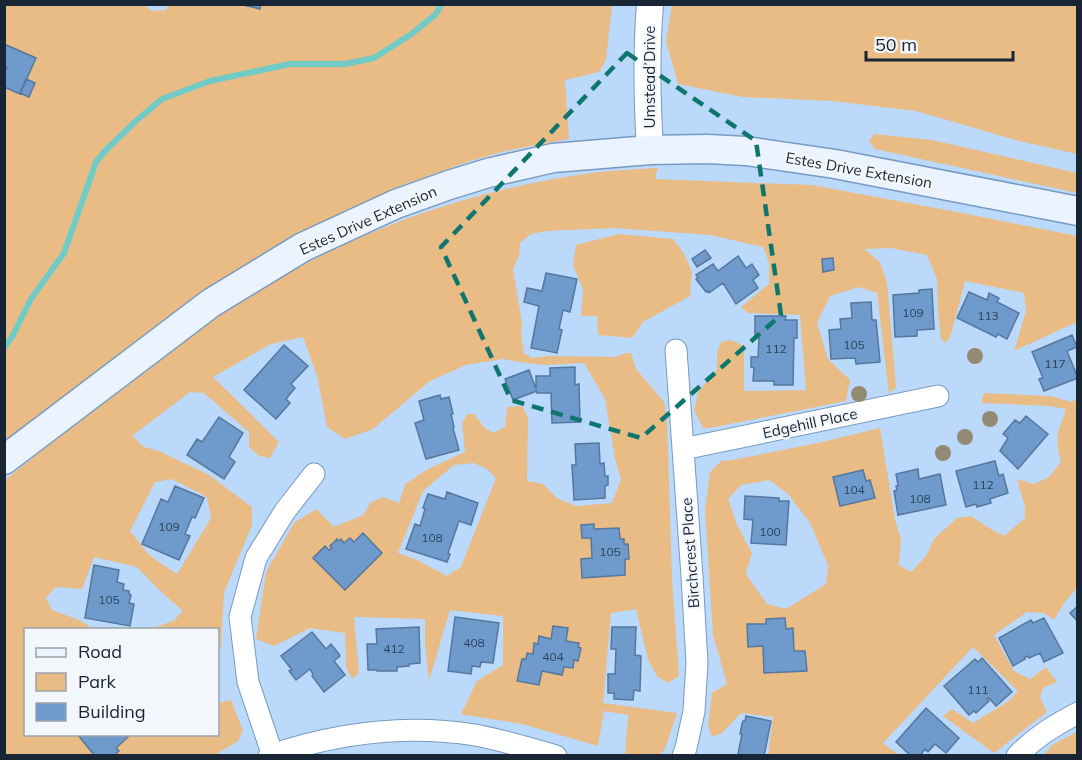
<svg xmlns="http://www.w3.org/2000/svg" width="1082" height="760" font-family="Mulish,sans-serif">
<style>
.green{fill:#e9bc86;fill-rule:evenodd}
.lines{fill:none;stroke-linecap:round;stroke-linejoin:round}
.stream{stroke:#70cbc7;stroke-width:6}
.building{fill:#6e9bcc;stroke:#55779d;stroke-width:1.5}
.minor-casing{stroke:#779ac2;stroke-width:23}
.tertiary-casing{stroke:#779ac2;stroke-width:28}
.secondary-casing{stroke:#779ac2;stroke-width:31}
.minor{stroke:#fff;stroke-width:21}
.tertiary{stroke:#fff;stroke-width:26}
.secondary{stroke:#ebf4fe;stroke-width:28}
.tree{fill:#948a73}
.marked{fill:none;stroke:#0f766e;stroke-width:4.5;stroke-dasharray:12 8;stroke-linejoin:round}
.labels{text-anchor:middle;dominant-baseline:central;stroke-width:5;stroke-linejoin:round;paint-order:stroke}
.number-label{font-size:12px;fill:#2d425a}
.street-label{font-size:15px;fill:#172534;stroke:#f3f7fb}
</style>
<rect width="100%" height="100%" fill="#bbd9fb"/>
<path class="green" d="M 143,4 L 152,11 L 166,10 L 169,4 L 612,5 L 606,60 L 599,72 L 565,80 L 569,139 L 506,151 L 470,161 L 403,185 L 349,210 L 271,250 L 5,445 L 5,5 Z
M 672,5 L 1077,5 L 1077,154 L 1019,141 L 916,111 L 832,101 L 743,97 L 678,84 L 666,41 Z
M 874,134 L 932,140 L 1077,173 L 1077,193 L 875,149 L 869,141 Z
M 658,168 L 655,179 L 812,185 L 962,213 L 1077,236 L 1077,322 L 1014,351 L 1026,311 L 1024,293 L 965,281 L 950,338 L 945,343 L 941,339 L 938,313 L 937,279 L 927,255 L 891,248 L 864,249 L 880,262 L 887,283 L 896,387 L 889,394 L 877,293 L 859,287 L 830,296 L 817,323 L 828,359 L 850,380 L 846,401 L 710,428 L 703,428 L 694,410 L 698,392 L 717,369 L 717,352 L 721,342 L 731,340 L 744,346 L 744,391 L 806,390 L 800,315 L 748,313 L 741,307 L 769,284 L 769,262 L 763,247 L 710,235 L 614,228 L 547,231 L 531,234 L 520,243 L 519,256 L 513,269 L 522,323 L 521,335 L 524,353 L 532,358 L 550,356 L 616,357 L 625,353 L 631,353 L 636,369 L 664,402 L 667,418 L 672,578 L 679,676 L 668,683 L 657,676 L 648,660 L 636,609 L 611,613 L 603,703 L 677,713 L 665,749 L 659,755 L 625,755 L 628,715 L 604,711 L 598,746 L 522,724 L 461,714 L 477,681 L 503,665 L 503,616 L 450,610 L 429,681 L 425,644 L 425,619 L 354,617 L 359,673 L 352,679 L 346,667 L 345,633 L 310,628 L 274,646 L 256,639 L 266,572 L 294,523 L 316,509 L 334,527 L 363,515 L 371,502 L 383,497 L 399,503 L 405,484 L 428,469 L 465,452 L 462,423 L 467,414 L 474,414 L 484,427 L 493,433 L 505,427 L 507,407 L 522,406 L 528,418 L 527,481 L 543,484 L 558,499 L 577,506 L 612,503 L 621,479 L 615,459 L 605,399 L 584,363 L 545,365 L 519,362 L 503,359 L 466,365 L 430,381 L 373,429 L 345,439 L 327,427 L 317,376 L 303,337 L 271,344 L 213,377 L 279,442 L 270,458 L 259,456 L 249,447 L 249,432 L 204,393 L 190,392 L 132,436 L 144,447 L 159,451 L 209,475 L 252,507 L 252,525 L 224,593 L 221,647 L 218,649 L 218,630 L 150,629 L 173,621 L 183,611 L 158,589 L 137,567 L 94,557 L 82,589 L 56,587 L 46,598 L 52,610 L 79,620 L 94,629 L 26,630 L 26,734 L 218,734 L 218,703 L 231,700 L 243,731 L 238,741 L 215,755 L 5,756 L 5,480 C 59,437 113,394 169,352 C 187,338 205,324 224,311 C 245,296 268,284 290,272 C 386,219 491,186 599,172 C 619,170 638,169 658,168 ZM 474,463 L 487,469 L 496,478 L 461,567 L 447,576 L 417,560 L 398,553 L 423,491 L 454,465 ZM 172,479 L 207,497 L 211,518 L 177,574 L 149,555 L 130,531 L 155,482 Z
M 619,234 L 673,239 L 683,252 L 692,271 L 690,296 L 643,322 L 632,338 L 598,335 L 597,316 L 581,316 L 583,289 L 573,265 L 576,245 Z
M 984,393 L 1049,396 L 1072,402 L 1077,397 L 1077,588 L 1064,603 L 1054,620 L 1044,613 L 1027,612 L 994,635 L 1014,671 L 1030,679 L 1046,667 L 1057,682 L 1043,688 L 1040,697 L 1047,712 L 994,753 L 943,716 L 952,709 L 973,723 L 1009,701 L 1018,691 L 973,647 L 883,743 L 899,755 L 880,755 L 878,754 L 876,756 L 768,755 L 773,717 L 741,713 L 722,733 L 712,737 L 708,726 L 712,693 L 727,684 L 713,635 L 705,510 L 710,472 L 721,461 L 732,460 L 818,443 L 880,428 L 895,520 L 901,539 L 899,565 L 911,572 L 926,556 L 934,539 L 957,518 L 971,516 L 989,528 L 1004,536 L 1025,518 L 1025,507 L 1017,479 L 1034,484 L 1049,477 L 1061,462 C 1054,436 1058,433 1066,409 L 1050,406 L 981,403 ZM 769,480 L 788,494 L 810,523 L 828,565 L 826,584 L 786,609 L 767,604 L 746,574 L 752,553 L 737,525 L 728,499 L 741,485 Z
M 1077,732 L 1077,754 L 1075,756 L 1044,755 L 1052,745 Z"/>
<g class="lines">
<path class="stream" d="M 4,348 L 12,337 L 31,299 L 64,253 L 96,162 L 105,151 L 137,120 L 162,99 L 210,81 L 290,64 L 345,64 L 374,58 L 410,35 L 435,15 L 442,4"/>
</g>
<path class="building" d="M 239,4 L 261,4 L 260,9 Z
M 4,44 L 36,58 L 20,94 L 4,87 L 4,73 L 7,67 L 4,66 Z
M 26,79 L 35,83 L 29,97 L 20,93 Z
M 705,250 L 711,258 L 697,267 L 692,259 Z
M 738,256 L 746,268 L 752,264 L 759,275 L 753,280 L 758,288 L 736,304 L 723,283 L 709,293 L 708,291 L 706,292 L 696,279 L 698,277 L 696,275 L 713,264 L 718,271 Z
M 833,258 L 834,270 L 823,272 L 822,259 Z
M 546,273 L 577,279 L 570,312 L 563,310 L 559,329 L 562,330 L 557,353 L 531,348 L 539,306 L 524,302 L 527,288 L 542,291 Z
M 932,289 L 934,329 L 917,330 L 917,336 L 895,337 L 893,295 L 919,293 L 919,290 Z
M 969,292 L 987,300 L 989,293 L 999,298 L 997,302 L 1019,313 L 1007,339 L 998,334 L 996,337 L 957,318 Z
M 871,302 L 872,320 L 876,320 L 880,362 L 856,364 L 855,358 L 831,359 L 829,330 L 841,329 L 840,319 L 852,318 L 851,303 Z
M 755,316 L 786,316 L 785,320 L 797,320 L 797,338 L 794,338 L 793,385 L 774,385 L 774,381 L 753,381 L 754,368 L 751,367 L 751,357 L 758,357 L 759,338 L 755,338 Z
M 1072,335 L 1077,347 L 1067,351 L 1078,378 L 1044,391 L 1039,379 L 1043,378 L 1032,352 Z
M 284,345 L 308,366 L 291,384 L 295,388 L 286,399 L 290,403 L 276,419 L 244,390 Z
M 575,367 L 575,385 L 579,384 L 580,422 L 552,423 L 551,393 L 537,393 L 537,391 L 513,400 L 505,379 L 529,370 L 536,389 L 536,376 L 550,376 L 550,368 Z
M 440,395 L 441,399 L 449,397 L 453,414 L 451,414 L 454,427 L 453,428 L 459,450 L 426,459 L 415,423 L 424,420 L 419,401 Z
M 1026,416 L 1048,434 L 1018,469 L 1000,451 L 1008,438 L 1003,434 L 1015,420 L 1020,423 Z
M 219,417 L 243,433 L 229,457 L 235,462 L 224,479 L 187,455 L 197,439 L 202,442 Z
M 599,443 L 600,464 L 604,463 L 605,476 L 608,476 L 608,485 L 605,486 L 605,498 L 574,500 L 572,465 L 576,465 L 575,444 Z
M 995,461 L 999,476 L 1003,474 L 1008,493 L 990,499 L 991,503 L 977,507 L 976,504 L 966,507 L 956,471 Z
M 918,469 L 919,479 L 940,474 L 946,505 L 898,515 L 894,491 L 897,490 L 896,486 L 898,485 L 896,474 Z
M 863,470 L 866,481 L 870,480 L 875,498 L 840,506 L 833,477 Z
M 175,486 L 204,498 L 195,518 L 192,517 L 185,534 L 190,536 L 179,560 L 142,544 L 161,499 L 168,502 Z
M 447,492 L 478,503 L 471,525 L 459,521 L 448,553 L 450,554 L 447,562 L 406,549 L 415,524 L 420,526 L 425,509 L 423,508 L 428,494 L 445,499 Z
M 745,496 L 779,498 L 779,501 L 789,501 L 786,545 L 751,543 L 753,520 L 744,519 Z
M 594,524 L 594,529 L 619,528 L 620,539 L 624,539 L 624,544 L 628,544 L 629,559 L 625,559 L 625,575 L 582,578 L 581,559 L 592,558 L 591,538 L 582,538 L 581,525 Z
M 363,533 L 382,553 L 345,590 L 313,558 L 325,546 L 329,550 L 332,548 L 330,546 L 337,539 L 338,541 L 341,539 L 344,543 L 350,538 L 354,542 Z
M 94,565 L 119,570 L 117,582 L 124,584 L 123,590 L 129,591 L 129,594 L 131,595 L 129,603 L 134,604 L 130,626 L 85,618 Z
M 1078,606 L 1078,622 L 1070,613 Z
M 455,617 L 499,623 L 493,663 L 481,662 L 480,667 L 472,666 L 471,674 L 448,671 Z
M 785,618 L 786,629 L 793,628 L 794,651 L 805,651 L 807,671 L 764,673 L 763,646 L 748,647 L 747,624 L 766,624 L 766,619 Z
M 1044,618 L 1063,653 L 1044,662 L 1040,653 L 1029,658 L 1028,656 L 1024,658 L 1025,659 L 1013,666 L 999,638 L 1031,620 L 1033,623 Z
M 553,626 L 568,628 L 566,641 L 579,643 L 578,647 L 581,648 L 578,661 L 574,660 L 573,668 L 564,667 L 562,675 L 542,671 L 539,685 L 517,681 L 522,659 L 526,659 L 527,653 L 533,654 L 534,643 L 538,644 L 539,636 L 551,639 Z
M 419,627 L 420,663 L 409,664 L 409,666 L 397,667 L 397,671 L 377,671 L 377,670 L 368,670 L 367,644 L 377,644 L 376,629 Z
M 612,627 L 636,627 L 635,655 L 641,656 L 640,691 L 634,690 L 633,700 L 614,699 L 614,693 L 608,693 L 608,674 L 615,674 L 616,649 L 611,649 Z
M 312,632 L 326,649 L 331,644 L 339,654 L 340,656 L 334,661 L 345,675 L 324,692 L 312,676 L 313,674 L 310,669 L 296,680 L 289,671 L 292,670 L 281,656 Z
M 982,658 L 1012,692 L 996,706 L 989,698 L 987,699 L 989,701 L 976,713 L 974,711 L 969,715 L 944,686 L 975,659 L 978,662 Z
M 926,708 L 959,738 L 946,753 L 935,744 L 928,752 L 925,749 L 920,756 L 911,756 L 896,742 Z
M 746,716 L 771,721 L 764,756 L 748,756 L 738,754 L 742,734 L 740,734 L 742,724 L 743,721 L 745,721 Z
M 77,734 L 126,734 L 128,737 L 116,748 L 119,751 L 113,756 L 95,756 Z"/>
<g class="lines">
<defs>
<path id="minor" d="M 676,350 L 692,576 L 697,663 L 694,711 L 686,748 L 683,756
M 683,449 L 938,396
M 269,756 C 336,733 405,724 475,735 C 502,740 529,748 556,756
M 273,756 L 248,682 L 240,617 L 256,558 L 285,511 L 314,474
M 1017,756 C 1034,738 1056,724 1078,713"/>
<path id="tertiary" d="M 650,150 C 647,101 646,53 650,4"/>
<path id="secondary" d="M 4,460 L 211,303 L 303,247 L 396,204 L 449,185 L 488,173 L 553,158 L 650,150 L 707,149 L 746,151 L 835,164 L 1078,211"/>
</defs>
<use href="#minor" class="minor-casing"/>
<use href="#tertiary" class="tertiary-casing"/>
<use href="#secondary" class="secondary-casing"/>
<use href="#minor" class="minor"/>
<use href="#tertiary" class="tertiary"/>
<use href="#secondary" class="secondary"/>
</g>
<g class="tree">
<circle cx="975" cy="356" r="8"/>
<circle cx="859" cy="394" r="8"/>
<circle cx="990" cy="419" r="8"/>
<circle cx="965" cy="437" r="8"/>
<circle cx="943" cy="453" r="8"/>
</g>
<path class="marked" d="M 627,53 L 756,141 L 781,315 L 641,438 L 511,400 L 441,247 Z"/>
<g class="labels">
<g class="number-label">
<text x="913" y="312">109</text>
<text x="988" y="315">113</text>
<text x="854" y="344">105</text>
<text x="776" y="348">112</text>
<text x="1055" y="363">117</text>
<text x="983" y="484">112</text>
<text x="854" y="489">104</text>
<text x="920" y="498">108</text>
<text x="169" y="526">109</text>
<text x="770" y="531">100</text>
<text x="432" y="537">108</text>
<text x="610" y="551">105</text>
<text x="109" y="599">105</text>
<text x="474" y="642">408</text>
<text x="394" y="648">412</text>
<text x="553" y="656">404</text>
<text x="978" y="689">111</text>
</g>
<g class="street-label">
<text transform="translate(649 77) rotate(-90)">Umstead Drive</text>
<text transform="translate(859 170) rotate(10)">Estes Drive Extension</text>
<text transform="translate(368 220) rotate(-24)">Estes Drive Extension</text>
<text transform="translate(810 423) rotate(-12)">Edgehill Place</text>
<text transform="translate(690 553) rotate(-94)">Birchcrest Place</text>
</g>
</g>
<rect width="1082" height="760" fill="none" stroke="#172534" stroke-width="12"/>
<rect x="24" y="628" width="195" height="108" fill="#f3f7fb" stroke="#9ba3ab" stroke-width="1.5"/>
<rect x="36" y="648" width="30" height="9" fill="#ebf4fe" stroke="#9ba3ab" stroke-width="1.5"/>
<text x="78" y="658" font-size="18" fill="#172534">Road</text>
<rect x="36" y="673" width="30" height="18" fill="#e9bc86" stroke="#9ba3ab" stroke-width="1.5"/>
<text x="78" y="688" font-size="18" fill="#172534">Park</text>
<rect x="36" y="703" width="30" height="18" fill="#6e9bcc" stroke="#9ba3ab" stroke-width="1.5"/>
<text x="78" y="718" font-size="18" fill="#172534">Building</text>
<path d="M866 51v9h147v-9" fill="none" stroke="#172534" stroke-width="3"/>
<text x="875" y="51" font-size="18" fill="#172534" stroke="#f3f7fb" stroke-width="4.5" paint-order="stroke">50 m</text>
</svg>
